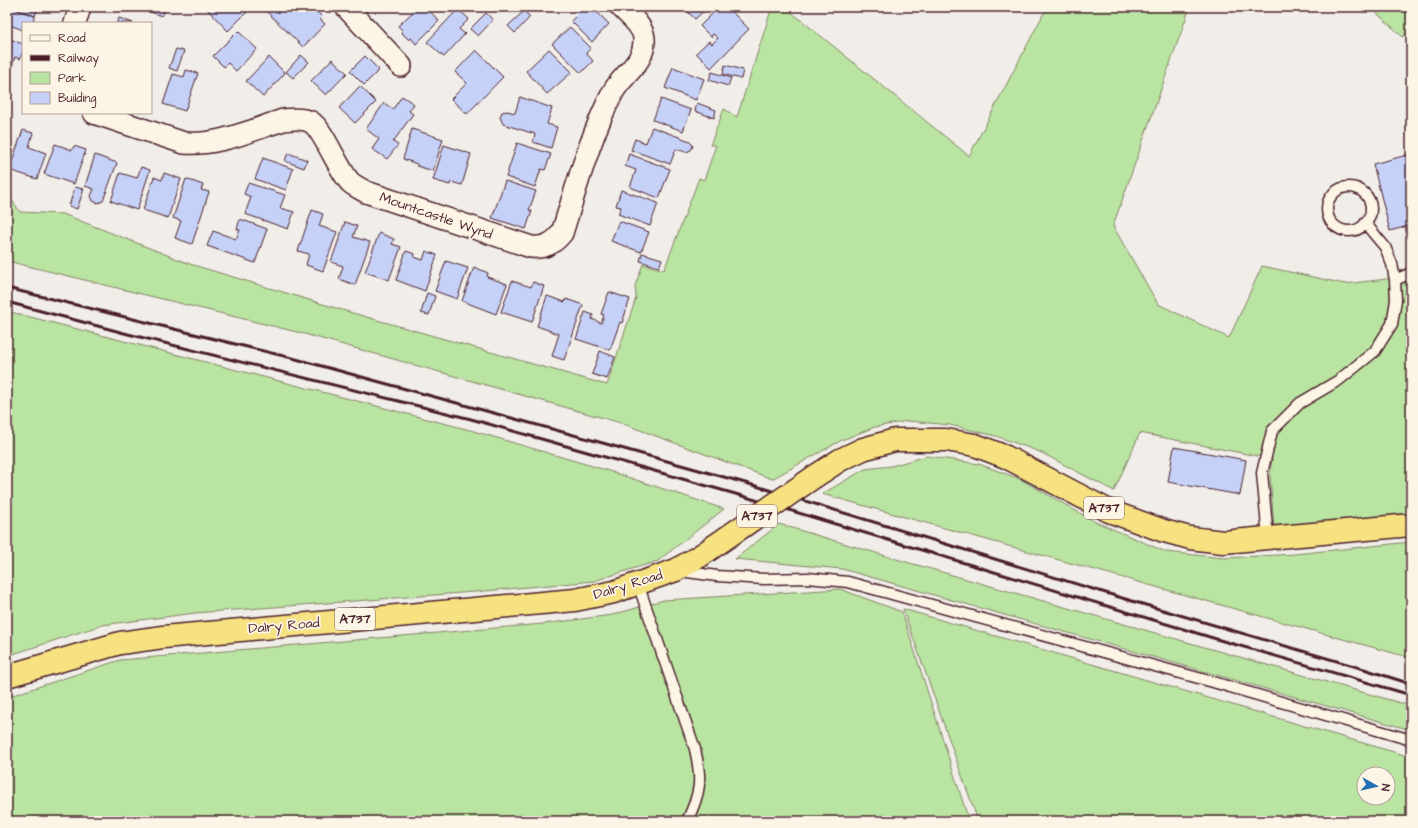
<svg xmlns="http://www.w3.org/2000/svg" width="1418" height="828" font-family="'Architects Daughter',sans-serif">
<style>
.green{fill:#bae4a1;stroke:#828266;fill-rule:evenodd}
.building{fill:#c6d1f8;stroke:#4a1f2b}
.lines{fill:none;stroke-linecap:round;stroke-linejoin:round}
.lane-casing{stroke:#4a1f2b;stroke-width:13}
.street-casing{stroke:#4a1f2b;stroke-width:24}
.highway-casing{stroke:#4a1f2b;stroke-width:25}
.lane{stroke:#fcf5e5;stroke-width:10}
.street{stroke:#fcf5e5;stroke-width:21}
.highway{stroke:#f7e281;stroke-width:22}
.rail{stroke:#4a1f2b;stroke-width:3}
.highway-bridge-casing{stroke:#4a1f2b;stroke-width:25;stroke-linecap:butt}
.highway-bridge{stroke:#f7e281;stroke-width:22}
.labels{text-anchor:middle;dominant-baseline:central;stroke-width:3.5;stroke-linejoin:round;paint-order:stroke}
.shield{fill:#fcf5e5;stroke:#7f5f63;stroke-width:1}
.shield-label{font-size:13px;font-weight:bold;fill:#4a1f2b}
.street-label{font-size:14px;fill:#4a1f2b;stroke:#fcf5e5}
</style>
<rect width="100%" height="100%" fill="#f1eee9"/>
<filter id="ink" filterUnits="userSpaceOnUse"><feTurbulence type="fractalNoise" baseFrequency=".025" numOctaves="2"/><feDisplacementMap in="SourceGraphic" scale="8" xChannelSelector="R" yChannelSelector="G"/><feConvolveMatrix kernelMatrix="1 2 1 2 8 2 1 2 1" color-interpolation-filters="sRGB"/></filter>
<g filter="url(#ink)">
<path class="green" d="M 772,7 L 785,7 L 969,156 L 1047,7 L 1190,7 L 1113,226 L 1158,304 L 1229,338 L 1262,266 L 1345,284 L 1411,276 L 1411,514 L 1274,527 L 1270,475 L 1272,459 L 1140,433 L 1114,491 L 1040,452 L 996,436 L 950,425 L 908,421 L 875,427 L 842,440 L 772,479 L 621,423 L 301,333 L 7,261 L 7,192 L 20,212 L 63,214 L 190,264 L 349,312 L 607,385 L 636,298 L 635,286 L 643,264 L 664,270 L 699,178 L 704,180 L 716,145 L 710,145 L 724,109 L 737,117 Z
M 1370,7 L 1411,7 L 1411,28 L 1403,37 Z
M 7,311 L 470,430 L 609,471 L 724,509 L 658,561 L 594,581 L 474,592 L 195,613 L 102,625 L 7,656 Z
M 927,456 L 979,464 L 1020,479 L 1094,521 L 1166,552 L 1224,558 L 1295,554 L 1411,542 L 1411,658 L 822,494 L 865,469 L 891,466 Z
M 779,524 L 903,561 L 1411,706 L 1411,730 L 842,569 L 735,559 Z
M 840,589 L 902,612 L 969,821 L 7,821 L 7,697 L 120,660 L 543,624 L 612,615 L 664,600 Z
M 903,609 L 1411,757 L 1411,821 L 978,821 ZM 1364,774 L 1388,774 L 1388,798 L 1364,798 Z"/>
<path class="building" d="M 7,7 L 10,7 L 35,16 L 32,23 L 23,23 L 23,30 L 7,24 Z
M 10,7 L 38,7 L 35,16 Z
M 136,7 L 166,7 L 162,16 Z
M 208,7 L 252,7 L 228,31 L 207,9 Z
M 267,7 L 292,7 L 296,11 L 300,7 L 313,7 L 322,17 L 320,19 L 325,24 L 303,47 L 264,9 Z
M 418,7 L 426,7 L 439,21 L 416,44 L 411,38 L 409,40 L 401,32 L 403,31 L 398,26 Z
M 570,7 L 592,7 L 609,24 L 592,42 L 571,21 L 578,14 Z
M 683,7 L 708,7 L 695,19 Z
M 719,7 L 727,7 L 749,29 L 711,68 L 696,53 L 709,41 L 712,44 L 718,38 L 713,34 L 711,37 L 700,26 Z
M 458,9 L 469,19 L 459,29 L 465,34 L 444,57 L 427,42 Z
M 524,11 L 530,17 L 515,33 L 508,26 Z
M 486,13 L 493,20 L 478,36 L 470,29 Z
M 119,18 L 133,23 L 117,23 Z
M 570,27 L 591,48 L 586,53 L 593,61 L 581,73 L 552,44 Z
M 238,31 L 257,49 L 236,71 L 228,63 L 224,67 L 213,56 Z
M 7,38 L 23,44 L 23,51 L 20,59 L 15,57 L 10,72 L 7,70 Z
M 176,49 L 184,51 L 177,71 L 169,68 Z
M 549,49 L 572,72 L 547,94 L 526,71 Z
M 476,50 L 503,77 L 467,114 L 451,99 L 467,83 L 455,72 Z
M 301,55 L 309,62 L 293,78 L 286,72 Z
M 365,56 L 379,70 L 364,85 L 350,71 Z
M 269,57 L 285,73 L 263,97 L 246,81 Z
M 332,59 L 347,73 L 326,95 L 311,81 Z
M 725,65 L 743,70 L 741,79 L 723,74 Z
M 673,67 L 704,79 L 696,100 L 665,88 Z
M 186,70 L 198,73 L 185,111 L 163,104 L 173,74 L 184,77 Z
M 712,72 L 731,78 L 728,86 L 709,80 Z
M 360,86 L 376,102 L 355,123 L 339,108 Z
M 402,96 L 414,104 L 409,111 L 413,114 L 393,142 L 398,145 L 387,159 L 372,149 L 379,139 L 366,129 L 384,103 L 393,109 Z
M 520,97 L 552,108 L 547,124 L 557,127 L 551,148 L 533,142 L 535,134 L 503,124 L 500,117 L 502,112 L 507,111 L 515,113 Z
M 661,99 L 691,110 L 683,131 L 653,120 Z
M 697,103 L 716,110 L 714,118 L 695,111 Z
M 652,127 L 690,141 L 693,146 L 691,150 L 686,152 L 676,149 L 670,164 L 631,150 L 635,139 L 646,143 Z
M 412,129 L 443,139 L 433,171 L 417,166 L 417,164 L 403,159 Z
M 23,130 L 33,133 L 29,147 L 46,153 L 37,179 L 9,170 Z
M 517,143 L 551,154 L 545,170 L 541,169 L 535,187 L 506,177 Z
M 55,144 L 72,150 L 74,146 L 86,150 L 74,184 L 44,174 Z
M 7,145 L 11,147 L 7,158 Z
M 444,145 L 471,154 L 462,185 L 451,182 L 450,185 L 433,180 Z
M 288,153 L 307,160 L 304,168 L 285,161 Z
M 629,154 L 670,169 L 659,198 L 630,187 L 636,170 L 625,166 Z
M 1411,154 L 1411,225 L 1390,231 L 1373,164 Z
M 95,155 L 117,163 L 103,201 L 98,203 L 93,201 L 91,196 L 94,189 L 85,186 Z
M 263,158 L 293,169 L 286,190 L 255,179 Z
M 141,167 L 150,170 L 137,210 L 111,201 L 120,173 L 137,178 Z
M 164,173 L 181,179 L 168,218 L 143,210 L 154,177 L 162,180 Z
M 186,179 L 203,185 L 201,190 L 209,192 L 192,244 L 175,238 L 181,221 L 173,218 Z
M 505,181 L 536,191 L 529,210 L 532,211 L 526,229 L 492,218 Z
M 248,183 L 285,195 L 280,208 L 294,212 L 288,229 L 245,214 L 251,197 L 244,194 Z
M 75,187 L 84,189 L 77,209 L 69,206 Z
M 621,190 L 658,203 L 650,226 L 618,214 L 621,207 L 616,206 Z
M 312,210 L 323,214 L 319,226 L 337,232 L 323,271 L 306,265 L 309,254 L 298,251 Z
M 240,219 L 267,229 L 255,263 L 207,246 L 213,231 L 236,239 L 240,230 L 237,229 Z
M 619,221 L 649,232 L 641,252 L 611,241 Z
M 345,222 L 357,226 L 353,237 L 370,242 L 355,285 L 339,279 L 343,266 L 331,262 Z
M 379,233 L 394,239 L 392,244 L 401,247 L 389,280 L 365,272 Z
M 406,251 L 415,254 L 414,257 L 423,260 L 426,251 L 437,255 L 425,291 L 396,280 Z
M 642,253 L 662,259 L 659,267 L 640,261 Z
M 446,261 L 468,268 L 457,299 L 435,291 Z
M 474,267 L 488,273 L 487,277 L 507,284 L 496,314 L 462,301 Z
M 512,281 L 531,287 L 533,282 L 544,286 L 532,322 L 501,312 Z
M 609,292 L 630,299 L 622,323 L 620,322 L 610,350 L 576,339 L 585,312 L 593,315 L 592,319 L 601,323 L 604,315 L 601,314 Z
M 427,293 L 435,296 L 429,315 L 421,313 Z
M 547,296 L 565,302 L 566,299 L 583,305 L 564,360 L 552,356 L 559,334 L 537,326 Z
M 600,351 L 615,357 L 607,379 L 592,374 Z
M 1174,447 L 1246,460 L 1240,495 L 1168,482 Z"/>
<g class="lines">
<defs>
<path id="lane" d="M1327 209a22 22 0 1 1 44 0a22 22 0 1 1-44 0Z
M 1395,280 L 1411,273
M 1268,538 L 1262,473 L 1272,431 L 1300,403 L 1339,380 L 1375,351 L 1392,324 L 1396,300 L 1395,280 L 1392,264 L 1385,247 L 1365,223
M 680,571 L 717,576 L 764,579 L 808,578 L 848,582 L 1213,682 L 1411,740
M 638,584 L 695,749 C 702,780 701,792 687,821"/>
<path id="street" d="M 346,7 L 401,66
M 75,23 L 80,7
M 94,113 L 184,143 C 217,146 252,130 283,120 C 291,119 303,118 311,122 C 323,129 338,169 350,182 C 354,186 361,189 366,192 L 531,247 C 545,248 553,244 562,233 C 577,186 590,136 613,92 C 623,74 646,62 644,38 C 643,26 629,15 621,7"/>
<path id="highway" d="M 814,477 L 840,460 L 863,449 L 895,440 L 946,440 L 975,445 L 1006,457 L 1109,511 L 1164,531 L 1190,538 L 1223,542 L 1411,525
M 7,676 L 120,643 L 163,637 L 575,600 L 614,592 L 676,570 L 700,556"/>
</defs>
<use href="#lane" class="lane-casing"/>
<use href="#street" class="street-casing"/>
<use href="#highway" class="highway-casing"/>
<use href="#lane" class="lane"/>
<use href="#street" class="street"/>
<use href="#highway" class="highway"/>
<path class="rail" d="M 7,288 L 296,359 L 592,440 L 756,486 L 1132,601 L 1364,669 L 1411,684
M 7,302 L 128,334 L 471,419 L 739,495 L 1223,641 L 1411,695"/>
<defs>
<path id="highway-bridge" d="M 700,556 L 814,477"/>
</defs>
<use href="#highway-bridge" class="highway-bridge-casing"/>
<use href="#highway-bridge" class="highway-bridge"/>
</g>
</g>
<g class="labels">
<g class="shield">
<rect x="1084" y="497" width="40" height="22" rx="3"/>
<rect x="737" y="505" width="40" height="22" rx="3"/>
<rect x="335" y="608" width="40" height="22" rx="3"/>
</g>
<g class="shield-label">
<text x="1104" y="508">A737</text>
<text x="757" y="516">A737</text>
<text x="355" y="619">A737</text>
</g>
<g class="street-label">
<text transform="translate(436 216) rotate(19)">Mountcastle Wynd</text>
<text transform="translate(628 585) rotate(-17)">Dalry Road</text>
<text transform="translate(284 626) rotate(-5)">Dalry Road</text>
</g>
</g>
<rect width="1418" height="828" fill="none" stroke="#fcf5e5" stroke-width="24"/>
<rect x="12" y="12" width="1394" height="804" fill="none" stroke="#4a1f2b" stroke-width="1.5" filter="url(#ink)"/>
<rect x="22" y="22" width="130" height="92" fill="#fcf5e5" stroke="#b59f9b"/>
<rect x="30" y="35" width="20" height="6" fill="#fcf5e5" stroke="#b59f9b"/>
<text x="58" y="42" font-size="12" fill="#4a1f2b">Road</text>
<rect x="30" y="55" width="20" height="6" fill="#4a1f2b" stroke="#b59f9b"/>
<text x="58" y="62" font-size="12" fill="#4a1f2b">Railway</text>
<rect x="30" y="72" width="20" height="12" fill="#bae4a1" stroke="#b59f9b"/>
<text x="58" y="82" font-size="12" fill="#4a1f2b">Park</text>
<rect x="30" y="92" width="20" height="12" fill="#c6d1f8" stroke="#b59f9b"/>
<text x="58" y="102" font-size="12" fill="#4a1f2b">Building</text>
<g transform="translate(1376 786) rotate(98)"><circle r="19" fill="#fcf5e5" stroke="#b59f9b"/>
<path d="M0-3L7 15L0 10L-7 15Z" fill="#1f6fb2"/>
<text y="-6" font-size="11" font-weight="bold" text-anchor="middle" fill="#4a1f2b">N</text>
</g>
</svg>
